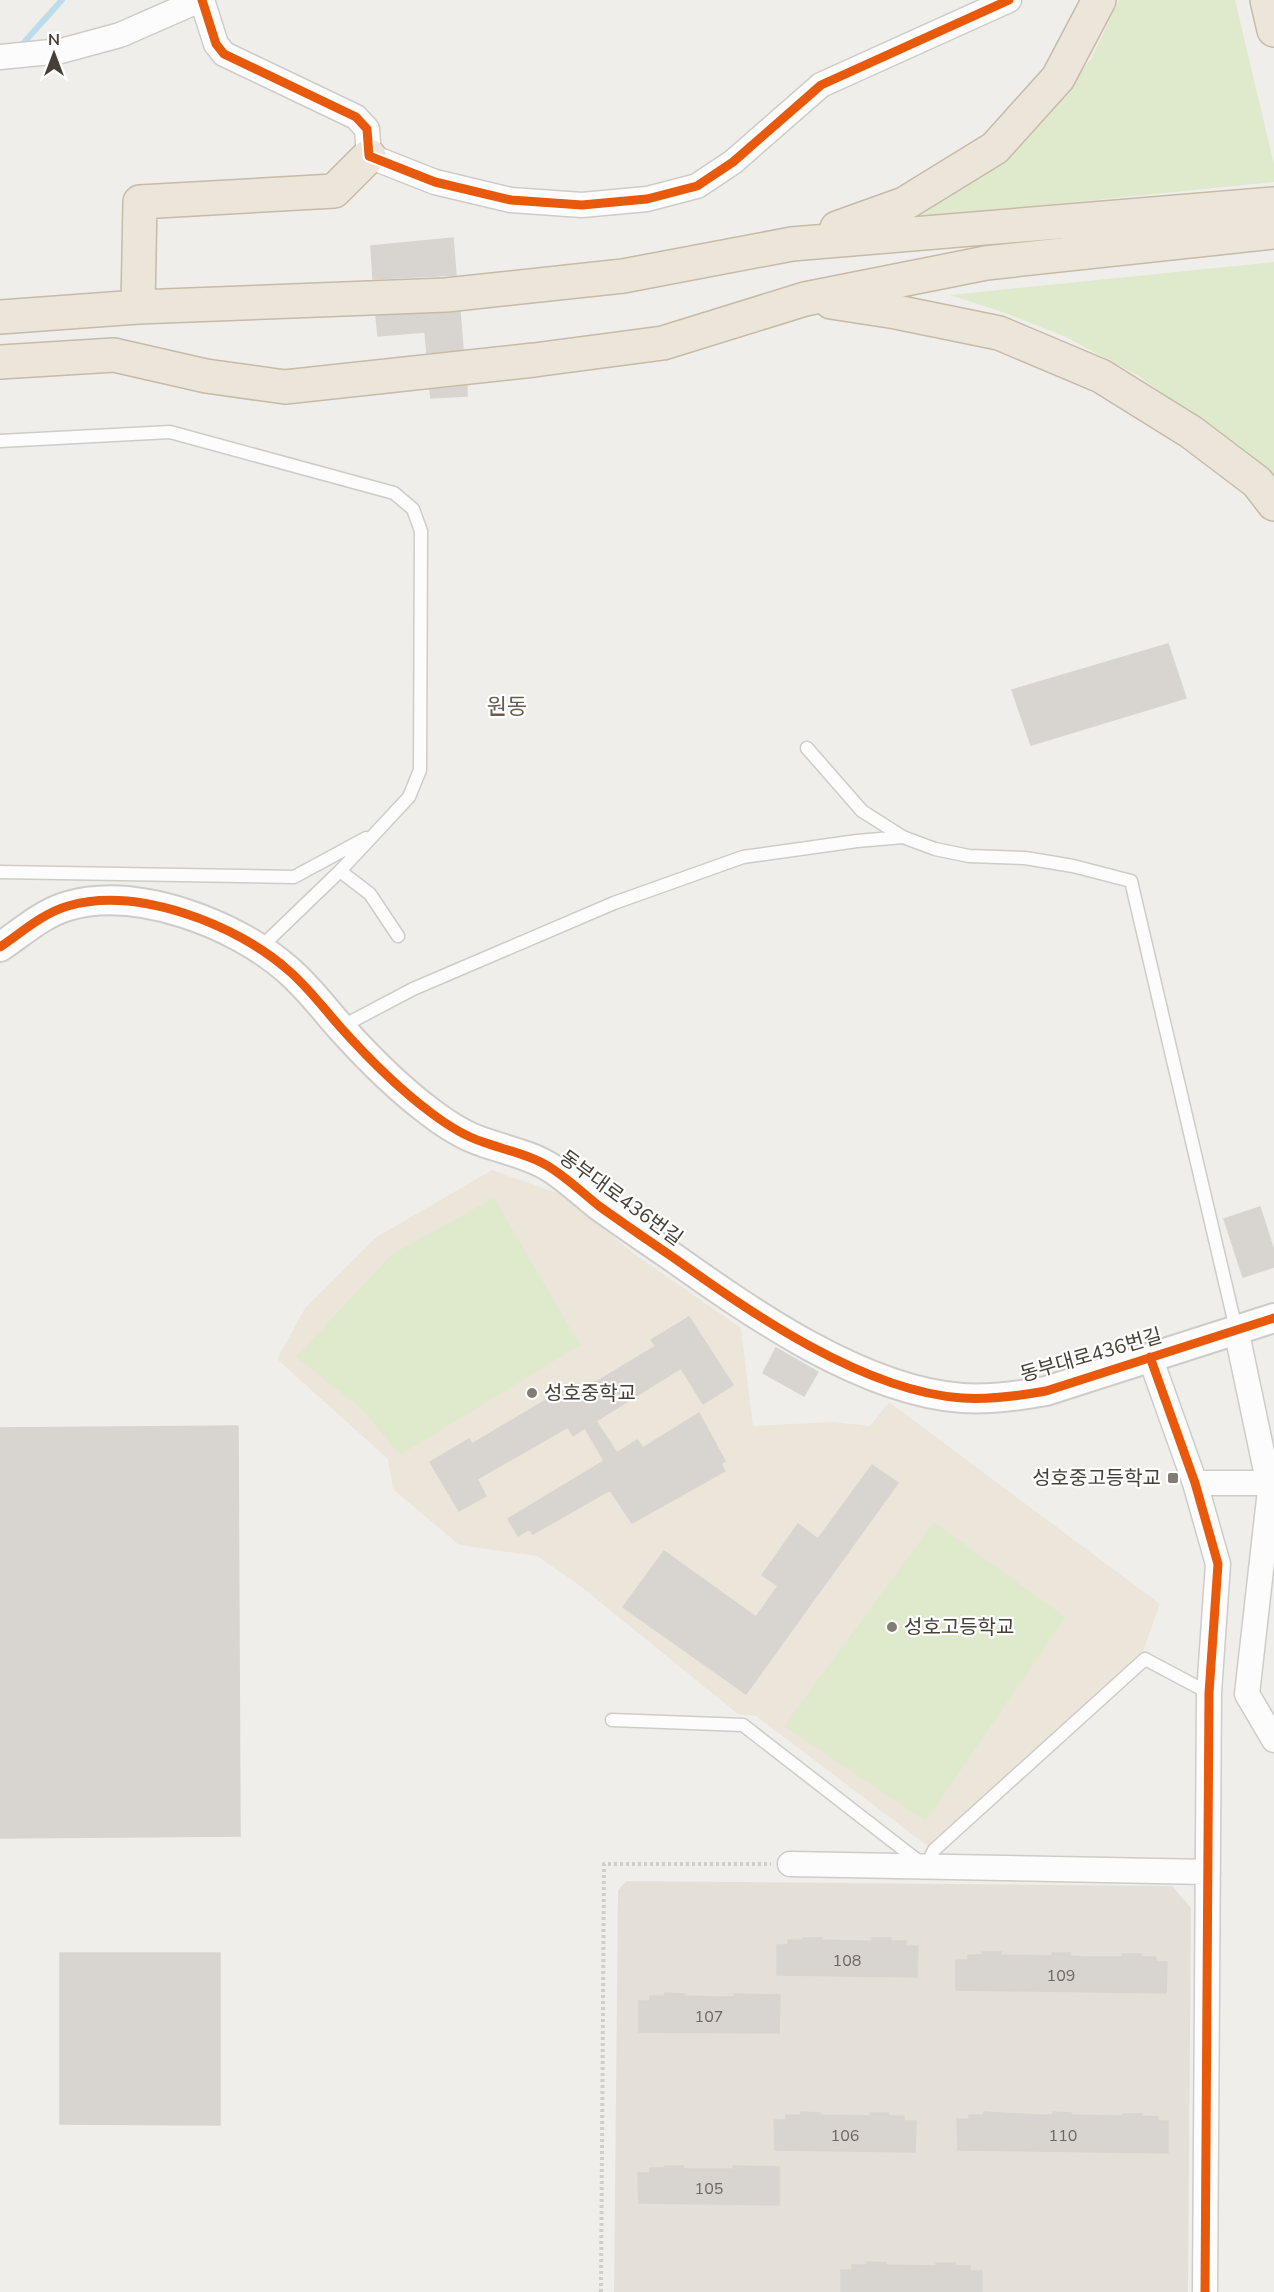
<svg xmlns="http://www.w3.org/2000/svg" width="1274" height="2292" font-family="'Nunito Sans','Noto Sans KR',sans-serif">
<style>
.residential{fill:#e4e0d8}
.education{fill:#ebe5da}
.green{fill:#dfeacc}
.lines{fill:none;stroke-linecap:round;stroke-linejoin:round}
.stream{stroke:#bcdcec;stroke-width:6}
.building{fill:#d8d5d1;stroke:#d8d5d1;stroke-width:1.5}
.service-casing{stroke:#ceccc8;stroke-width:15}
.minor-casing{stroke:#ceccc8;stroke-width:27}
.tertiary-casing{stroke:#ceccc8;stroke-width:32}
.motorway-casing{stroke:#c7baa7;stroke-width:36}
.path{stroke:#d0cecb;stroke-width:4;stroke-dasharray:3 3;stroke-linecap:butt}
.service{stroke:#fdfcfc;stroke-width:12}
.minor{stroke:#fdfcfc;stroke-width:24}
.tertiary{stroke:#fdfcfc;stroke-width:28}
.motorway{stroke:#ebe5da;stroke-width:33}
.cycleway-casing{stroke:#fff;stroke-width:13}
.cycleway{stroke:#e8590c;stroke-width:9}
.poi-dot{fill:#827c76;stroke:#fff;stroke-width:2}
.labels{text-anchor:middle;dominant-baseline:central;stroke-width:4.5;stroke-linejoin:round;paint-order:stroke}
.number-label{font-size:16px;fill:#6c665f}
.street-label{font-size:20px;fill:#463f37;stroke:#fff}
.poi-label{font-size:20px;fill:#463f37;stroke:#fff;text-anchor:start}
.quarter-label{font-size:22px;fill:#685c4e;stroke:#fff}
</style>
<rect width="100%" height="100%" fill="#f0eeeb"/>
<path class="residential" d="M 627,1881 L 1172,1886 L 1191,1908 L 1188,2292 L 614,2292 L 618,1890 Z"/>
<path class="education" d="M 492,1170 L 563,1195 L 633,1253 L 741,1328 L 753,1426 L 833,1422 L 870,1426 L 889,1402 L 1160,1604 L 1143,1651 L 929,1847 L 756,1716 L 738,1714 L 579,1585 L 537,1556 L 459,1545 L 393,1489 L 388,1459 L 277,1359 L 305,1308 L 375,1238 Z"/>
<path class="green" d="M 1119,0 L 1235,0 L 1274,164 L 1274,182 L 937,216 L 920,215 L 951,196 L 1021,145 L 1091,59 Z
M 1274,262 L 1274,486 L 1216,432 L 1140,377 L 1068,338 L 1005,313 L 950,295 Z
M 494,1198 L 580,1345 L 400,1455 L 362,1409 L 296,1357 L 391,1255 Z
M 934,1522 L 1065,1617 L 926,1821 L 784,1726 Z"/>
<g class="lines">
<path class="stream" d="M 18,49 L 62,0"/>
</g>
<path class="building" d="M 453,238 L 456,275 L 373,279 L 371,246 Z
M 460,312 L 463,349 L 427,353 L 425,332 L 378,336 L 376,316 Z
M 467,386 L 467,396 L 431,398 L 430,390 Z
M 1168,644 L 1186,698 L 1031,745 L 1012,690 Z
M 1260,1207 L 1274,1251 L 1274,1267 L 1243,1277 L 1224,1219 Z
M 689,1317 L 733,1385 L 703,1404 L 681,1368 L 596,1421 L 617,1453 L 637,1440 L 643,1448 L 699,1413 L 725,1461 L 721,1464 L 725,1471 L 632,1523 L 610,1490 L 533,1534 L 529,1529 L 518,1536 L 508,1519 L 604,1461 L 585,1428 L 573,1436 L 568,1427 L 477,1479 L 486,1496 L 459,1511 L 430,1462 L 469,1439 L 472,1444 L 573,1384 L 578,1393 L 656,1346 L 651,1340 Z
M 776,1348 L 818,1372 L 804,1396 L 763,1373 Z
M 238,1426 L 240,1836 L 0,1838 L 0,1428 Z
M 872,1465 L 898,1483 L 746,1694 L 623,1607 L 664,1551 L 756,1617 L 778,1586 L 762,1575 L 798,1524 L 818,1539 Z
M 803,1938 L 822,1938 L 822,1940 L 857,1941 L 872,1941 L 872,1938 L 891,1938 L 891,1941 L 906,1941 L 906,1946 L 918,1946 L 917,1977 L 777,1975 L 777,1945 L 788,1945 L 788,1940 L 803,1940 Z
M 982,1952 L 1001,1952 L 1001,1955 L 1052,1956 L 1052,1953 L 1070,1953 L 1070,1956 L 1085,1957 L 1122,1957 L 1122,1954 L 1141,1954 L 1141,1957 L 1156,1957 L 1156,1962 L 1167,1962 L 1166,1993 L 956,1990 L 956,1960 L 968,1960 L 968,1955 L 983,1955 Z
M 60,1953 L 220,1953 L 220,2125 L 60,2124 Z
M 665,1993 L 684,1994 L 684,1996 L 719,1997 L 734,1997 L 734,1994 L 780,1995 L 779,2033 L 639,2032 L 639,2001 L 650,2001 L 650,1996 L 665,1996 Z
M 801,2112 L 820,2113 L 820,2115 L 870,2116 L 870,2113 L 888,2113 L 889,2116 L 904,2116 L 904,2121 L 916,2121 L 915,2152 L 775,2150 L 774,2120 L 786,2120 L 786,2115 L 801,2115 Z
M 984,2112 L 1038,2115 L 1053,2115 L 1053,2112 L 1071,2113 L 1072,2115 L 1123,2116 L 1123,2114 L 1142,2114 L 1142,2116 L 1158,2117 L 1158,2121 L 1168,2121 L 1168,2153 L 958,2150 L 957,2119 L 969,2119 L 969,2115 L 984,2115 Z
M 665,2166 L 683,2166 L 684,2169 L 734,2169 L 733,2166 L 779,2167 L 779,2205 L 639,2203 L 638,2173 L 650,2173 L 650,2168 L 665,2168 Z
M 867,2262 L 886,2263 L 886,2265 L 936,2266 L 936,2263 L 955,2263 L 955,2266 L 970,2266 L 970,2271 L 982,2271 L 982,2292 L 841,2292 L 841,2270 L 852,2270 L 852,2265 L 867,2265 Z"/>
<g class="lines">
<defs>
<path id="service" d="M 0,441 L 170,432 L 394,493 L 413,509 L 421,531 L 420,770 L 409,797 L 340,871 L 260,948
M 807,748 L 862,811 L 903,837 L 935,849 L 969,856 L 1025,858 L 1073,866 L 1131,881 L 1236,1329
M 340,871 L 370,894 L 398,936
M 0,872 L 294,877 L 366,838
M 341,1027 L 413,989 L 614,903 L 743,857 L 857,841 L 903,837
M 612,1720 L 743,1725 L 926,1867 L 934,1850 L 1145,1659 L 1209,1693"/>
<path id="minor" d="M 202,0 L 216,44 L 224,54 L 356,117 L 367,129 L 369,156 L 435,182 L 511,200 L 582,205 L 647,199 L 697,186 L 733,162 L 821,85 L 1009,0
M 0,57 L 61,51 L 120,35 L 200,0
M 1236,1329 L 1270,1490 L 1247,1694 L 1274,1740
M 1150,1357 L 1195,1483 L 1218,1564 L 1209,1693 L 1205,2292
M 1195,1483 L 1269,1483
M 790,1864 L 1208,1872"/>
<path id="tertiary" d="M 0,947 C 21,933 43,913 68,906 C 137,886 236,924 288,970 C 309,988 324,1009 342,1029 C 369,1059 398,1088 430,1112 C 447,1125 464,1136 483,1142 C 505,1150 531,1155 551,1168 C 568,1179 583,1193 599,1206 C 624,1224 649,1241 674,1258 C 753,1314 863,1391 962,1398 C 990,1400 1018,1396 1046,1391 L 1274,1318"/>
<path id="motorway" d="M 1267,0 L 1274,30
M 837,228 L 904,204 L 995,148 L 1058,78 L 1099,0
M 831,302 L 896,312 L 999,333 L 1101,376 L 1191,432 L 1257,482 L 1274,504
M 138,307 L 140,202 L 334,191 L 369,156
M 0,317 L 138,307 L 446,295 L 623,276 L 792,244 L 1274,204
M 0,362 L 114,355 L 206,376 L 285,387 L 534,360 L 663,343 L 805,299 L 986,263 L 1274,232"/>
</defs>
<use href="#service" class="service-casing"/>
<use href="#minor" class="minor-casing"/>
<use href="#tertiary" class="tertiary-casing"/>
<use href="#motorway" class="motorway-casing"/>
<path class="path" d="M 601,2292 L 604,1864 L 771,1864"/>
<use href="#service" class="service"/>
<use href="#minor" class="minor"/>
<use href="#tertiary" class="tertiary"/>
<use href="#motorway" class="motorway"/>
<defs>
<path id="cycleway" d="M 202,0 L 216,44 L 224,54 L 356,117 L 367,129 L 369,156 L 435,182 L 511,200 L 582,205 L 647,199 L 697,186 L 733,162 L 821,85 L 1009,0
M 0,947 C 21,933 43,913 68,906 C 137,886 236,924 288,970 C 309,988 324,1009 342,1029 C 369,1059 398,1088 430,1112 C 447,1125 464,1136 483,1142 C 505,1150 531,1155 551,1168 C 568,1179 583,1193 599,1206 C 624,1224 649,1241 674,1258 C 753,1314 863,1391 962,1398 C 990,1400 1018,1396 1046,1391 L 1274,1318
M 1150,1357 L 1195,1483 L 1218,1564 L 1209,1693 L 1205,2292"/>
</defs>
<use href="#cycleway" class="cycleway-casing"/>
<use href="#cycleway" class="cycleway"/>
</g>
<g class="poi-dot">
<circle cx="532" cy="1393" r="6"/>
<rect x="1167" y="1472" width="12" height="12" rx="3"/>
<circle cx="892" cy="1627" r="6"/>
</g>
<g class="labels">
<g class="number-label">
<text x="847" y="1961">108</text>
<text x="1061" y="1976">109</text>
<text x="709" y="2017">107</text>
<text x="845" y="2136">106</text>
<text x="1063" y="2136">110</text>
<text x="709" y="2189">105</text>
</g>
<g class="street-label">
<text transform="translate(621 1198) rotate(36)">동부대로436번길</text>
<text transform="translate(1091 1355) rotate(-16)">동부대로436번길</text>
</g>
<g class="poi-label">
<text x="544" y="1393">성호중학교</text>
<text x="1161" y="1478" text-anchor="end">성호중고등학교</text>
<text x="904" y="1627">성호고등학교</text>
</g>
<g class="quarter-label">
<text x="507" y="707">원동</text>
</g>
</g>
<g transform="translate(54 54)" stroke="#ffffff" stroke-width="4.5" paint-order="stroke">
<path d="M0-4.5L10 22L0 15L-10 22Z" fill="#463f37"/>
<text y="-9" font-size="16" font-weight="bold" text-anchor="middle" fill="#463f37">N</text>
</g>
</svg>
